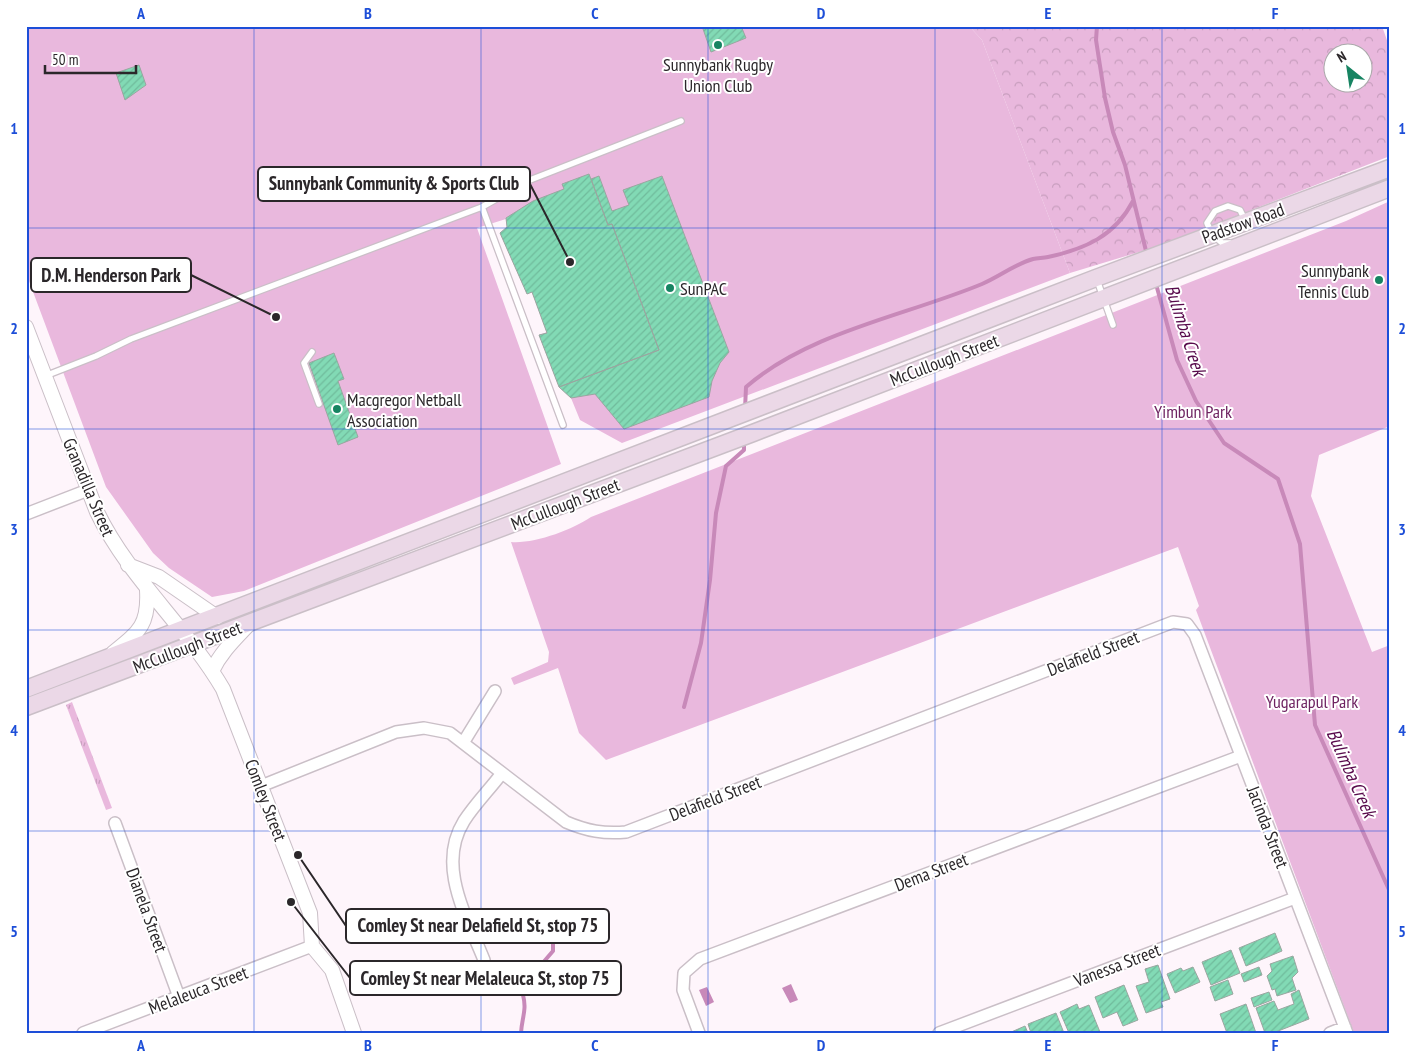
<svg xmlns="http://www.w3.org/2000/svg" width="1416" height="1059" font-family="'PT Sans Narrow',sans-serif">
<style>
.grass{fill:url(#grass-tufts)}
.forest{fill:url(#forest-crowns);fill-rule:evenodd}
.green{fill:#e9b8dd}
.water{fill:#c889b9}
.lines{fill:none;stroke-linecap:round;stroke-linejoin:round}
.stream{stroke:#c889b9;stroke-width:4}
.building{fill:url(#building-hatch);stroke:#9aa6a0}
.service-casing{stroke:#cabfc7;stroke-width:8}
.minor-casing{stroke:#cabfc7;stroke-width:14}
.tertiary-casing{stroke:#cabfc7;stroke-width:16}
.secondary-casing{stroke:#cabfc7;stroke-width:19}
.service{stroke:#fff;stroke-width:5.5}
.minor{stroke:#fff;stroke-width:11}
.tertiary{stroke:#fff;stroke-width:14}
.secondary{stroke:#ebd8e7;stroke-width:16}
.grid{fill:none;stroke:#1d4ed8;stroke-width:1;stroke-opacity:0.55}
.poi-dot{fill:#178462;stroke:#fff;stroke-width:2}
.labels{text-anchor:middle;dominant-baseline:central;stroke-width:4;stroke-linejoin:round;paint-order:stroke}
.poi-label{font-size:18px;fill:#2b272a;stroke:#fff;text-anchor:start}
.street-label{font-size:18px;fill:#2b272a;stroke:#fff}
.park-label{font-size:18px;fill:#6f2462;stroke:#fff}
.water-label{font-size:19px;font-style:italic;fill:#580a4c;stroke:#fff}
.leader{fill:none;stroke:#2b272a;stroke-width:2}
.callout-dot{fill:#2b272a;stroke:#fff;stroke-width:2}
.callout{fill:#fff;stroke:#2b272a;stroke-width:2}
.callout-label{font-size:19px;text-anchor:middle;font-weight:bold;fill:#2b272a}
.neatline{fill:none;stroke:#1d4ed8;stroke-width:2}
.grid-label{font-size:16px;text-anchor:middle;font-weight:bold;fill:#1d4ed8}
</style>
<defs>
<pattern id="grass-tufts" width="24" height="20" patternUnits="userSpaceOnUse" patternTransform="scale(1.25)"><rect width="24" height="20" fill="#e9b8dd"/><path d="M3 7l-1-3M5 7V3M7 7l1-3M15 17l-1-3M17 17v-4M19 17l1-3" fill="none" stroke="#c89ebe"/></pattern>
<pattern id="forest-crowns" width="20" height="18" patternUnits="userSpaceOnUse" patternTransform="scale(1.25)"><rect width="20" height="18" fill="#e9b8dd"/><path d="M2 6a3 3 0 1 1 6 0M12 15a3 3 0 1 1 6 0" fill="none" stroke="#c89ebe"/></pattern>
<pattern id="building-hatch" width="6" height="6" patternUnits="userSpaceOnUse" patternTransform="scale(1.25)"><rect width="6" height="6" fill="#82dab5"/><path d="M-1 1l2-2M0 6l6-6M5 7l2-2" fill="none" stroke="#70bb9c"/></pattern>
</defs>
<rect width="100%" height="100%" fill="#fef5fb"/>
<path class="grass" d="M 72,702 L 112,808 L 106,810 L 66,705 Z"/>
<path class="forest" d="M 969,26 L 1382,26 L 1390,49 L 1390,156 L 1159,246 L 1070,273 L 982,40 ZM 1334,52 L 1364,52 L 1364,82 L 1334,82 Z"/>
<path class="green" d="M 26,26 L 969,26 L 982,40 L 1070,273 L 622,443 L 580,420 L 571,398 L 559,387 L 539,335 L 547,332 L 532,292 L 527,294 L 500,233 L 507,227 L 506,219 L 477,228 L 561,464 L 244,591 L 212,597 L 169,568 L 153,553 L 106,487 L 26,273 Z
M 1390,201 L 1390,426 L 1319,455 L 1311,496 L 1372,652 L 1390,645 L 1390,1033 L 1354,1033 L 1196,610 L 1199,606 L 1178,547 L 606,760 L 579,733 L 558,668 L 514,685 L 511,678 L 548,662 L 549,652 L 511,542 C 534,544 572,530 591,517 L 1346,221 Z"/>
<path class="water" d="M 791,984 L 798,1000 L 790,1003 L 782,988 Z
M 707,987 L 714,1002 L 706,1006 L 699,990 Z"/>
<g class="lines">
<path class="stream" d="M 1097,26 L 1096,40 L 1105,98 L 1113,132 L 1125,165 L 1147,255
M 1156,284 L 1177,360 L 1196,401 L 1224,443 L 1278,479 L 1300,544 L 1315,725 L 1390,892
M 745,409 L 746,387 C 809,332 905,316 982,284 C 999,277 1015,264 1033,259 C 1038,258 1043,258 1048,257 C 1085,249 1115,236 1133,201
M 684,707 L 701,643 L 710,580 L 716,513 L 726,466 L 744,450 L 744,441
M 521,1033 C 522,1017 527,1010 523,995 L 541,965 L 553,951 L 553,937 L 559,916"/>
</g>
<path class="building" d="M 702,26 L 741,26 L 746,38 L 711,52 Z
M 139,65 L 146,85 L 125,100 L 116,73 Z
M 589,174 L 608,225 L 612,224 L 659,350 L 559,387 L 539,335 L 547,333 L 532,292 L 527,294 L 500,233 L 507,227 L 506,218 L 533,201 L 564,189 L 562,184 Z
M 599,176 L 612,211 L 629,205 L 623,190 L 662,176 L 729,352 L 720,363 L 712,381 L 709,397 L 624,429 L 595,394 L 571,398 L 559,387 L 659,350 L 612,224 L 608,225 L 591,179 Z
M 334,353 L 344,379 L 338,381 L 358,437 L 338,445 L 309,363 Z
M 1275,933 L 1282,951 L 1246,966 L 1239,948 Z
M 1231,950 L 1240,973 L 1211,985 L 1202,962 Z
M 1293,956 L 1298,972 L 1292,978 L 1296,990 L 1277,996 L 1275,989 L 1272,990 L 1267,976 L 1272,971 L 1270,964 Z
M 1158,965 L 1170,999 L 1161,1002 L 1163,1007 L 1146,1013 L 1136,986 L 1149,982 L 1145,969 Z
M 1193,967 L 1200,982 L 1175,993 L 1167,974 L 1181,968 L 1183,971 Z
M 1259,967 L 1262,975 L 1244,982 L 1241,974 Z
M 1228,980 L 1233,994 L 1215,1001 L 1210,987 Z
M 1124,985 L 1138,1020 L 1123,1026 L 1117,1012 L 1103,1018 L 1095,997 Z
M 1299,990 L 1309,1019 L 1273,1033 L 1265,1033 L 1256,1008 L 1274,1001 L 1278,1010 L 1294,1004 L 1291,994 Z
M 1269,992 L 1272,1000 L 1254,1007 L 1251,998 Z
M 1077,1004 L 1079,1009 L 1089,1005 L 1100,1032 L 1069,1033 L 1060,1012 Z
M 1246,1004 L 1256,1033 L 1227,1033 L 1220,1014 Z
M 1056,1013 L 1064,1033 L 1031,1033 L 1028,1024 Z
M 1025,1026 L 1028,1033 L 1009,1033 Z"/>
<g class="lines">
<defs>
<path id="service" d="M 482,207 L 563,425
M 1230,243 L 1222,243 L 1212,234 L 1207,223 L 1215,211 L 1228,206 L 1240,210 L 1245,220
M 1097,280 L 1113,325
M 312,352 L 304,363 L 319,404
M 45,376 L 96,356 L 131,339 L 482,207 L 530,180 L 681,121"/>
<path id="minor" d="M 26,514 L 88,490
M 463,743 L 495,691
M 261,786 L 396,732 L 424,728 L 450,733 L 566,822 C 587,831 604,834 626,832 L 1173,622 L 1187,624 L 1195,635 L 1347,1033
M 115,823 L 179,997
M 484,960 C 467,917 436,866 464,821 C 475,804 490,789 502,773
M 83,1033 L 312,946
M 699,1033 L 683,990 L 684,973 L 700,959 L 1241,756
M 939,1033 L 1295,898
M 1330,1033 L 1345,1027"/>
<path id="tertiary" d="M 26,327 L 97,512 C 129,578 186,626 223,689 L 310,913 L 312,946 L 332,970 L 354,1033
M 128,565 L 159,577 L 217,617
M 113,653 C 139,632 149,625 147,590
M 212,671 C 221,652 235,639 249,624"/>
<path id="secondary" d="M 26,689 L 1096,278 L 1390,168
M 26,707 L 753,433 L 1390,188"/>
</defs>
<use href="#service" class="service-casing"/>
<use href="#minor" class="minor-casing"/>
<use href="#tertiary" class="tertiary-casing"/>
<use href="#secondary" class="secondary-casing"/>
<use href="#service" class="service"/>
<use href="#minor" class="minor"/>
<use href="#tertiary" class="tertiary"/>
<use href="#secondary" class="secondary"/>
</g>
<path class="grid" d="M 254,26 L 254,1033M 481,26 L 481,1033M 708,26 L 708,1033M 935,26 L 935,1033M 1162,26 L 1162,1033M 26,228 L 1390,228M 26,429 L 1390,429M 26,630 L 1390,630M 26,831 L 1390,831"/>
<g class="poi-dot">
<circle cx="718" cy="45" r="5"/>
<circle cx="1379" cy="280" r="5"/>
<circle cx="670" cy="288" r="5"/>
<circle cx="337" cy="409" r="5"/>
</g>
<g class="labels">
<g class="poi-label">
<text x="718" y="64" text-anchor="middle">Sunnybank Rugby<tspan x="718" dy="21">Union Club</tspan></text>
<text x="1369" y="270" text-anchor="end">Sunnybank<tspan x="1369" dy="21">Tennis Club</tspan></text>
<text x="680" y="288">SunPAC</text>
<text x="347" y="399">Macgregor Netball<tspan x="347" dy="21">Association</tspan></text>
</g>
<g class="street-label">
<text transform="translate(1243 223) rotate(-20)">Padstow Road</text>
<text transform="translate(944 360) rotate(-21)">McCullough Street</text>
<text transform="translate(89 487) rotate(67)">Granadilla Street</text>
<text transform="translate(565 504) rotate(-21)">McCullough Street</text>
<text transform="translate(187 647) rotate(-21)">McCullough Street</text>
<text transform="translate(1093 653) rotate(-21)">Delafield Street</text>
<text transform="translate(715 798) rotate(-21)">Delafield Street</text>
<text transform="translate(266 800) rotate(69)">Comley Street</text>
<text transform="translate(1268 827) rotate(69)">Jacinda Street</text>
<text transform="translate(931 872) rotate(-21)">Dema Street</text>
<text transform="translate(147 910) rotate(70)">Dianela Street</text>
<text transform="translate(1117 965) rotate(-21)">Vanessa Street</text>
<text transform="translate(198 990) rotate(-21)">Melaleuca Street</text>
</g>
<g class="park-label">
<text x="1193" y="411">Yimbun Park</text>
<text x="1312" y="701">Yugarapul Park</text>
</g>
<g class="water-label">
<text transform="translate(1186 330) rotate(72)">Bulimba Creek</text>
<text transform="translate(1352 773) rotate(66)">Bulimba Creek</text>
</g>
</g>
<path class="leader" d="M570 262L530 184M276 317L191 275M298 855L346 926M291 902L350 978"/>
<g class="callout-dot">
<circle cx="570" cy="262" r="5"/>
<circle cx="276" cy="317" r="5"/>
<circle cx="298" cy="855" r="5"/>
<circle cx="291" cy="902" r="5"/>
</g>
<g class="callout">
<rect x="258" y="167" width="272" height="34" rx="5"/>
<rect x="31" y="258" width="160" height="34" rx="5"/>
<rect x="346" y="909" width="263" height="34" rx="5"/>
<rect x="350" y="961" width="271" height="34" rx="5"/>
</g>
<g class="callout-label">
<text x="394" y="190">Sunnybank Community &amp; Sports Club</text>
<text x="111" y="282">D.M. Henderson Park</text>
<text x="478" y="932">Comley St near Delafield St, stop 75</text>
<text x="485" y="985">Comley St near Melaleuca St, stop 75</text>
</g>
<rect width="1416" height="1059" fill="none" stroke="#ffffff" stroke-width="55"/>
<g transform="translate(1348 68) rotate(330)"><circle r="24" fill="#ffffff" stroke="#aaa9aa"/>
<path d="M0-4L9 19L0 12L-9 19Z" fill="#178462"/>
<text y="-8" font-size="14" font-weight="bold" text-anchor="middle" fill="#2b272a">N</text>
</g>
<path d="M45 65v8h91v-8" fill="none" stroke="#2b272a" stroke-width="2.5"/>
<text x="52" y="65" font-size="15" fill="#2b272a" stroke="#ffffff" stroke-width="4" paint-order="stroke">50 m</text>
<rect x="28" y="28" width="1360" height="1004" class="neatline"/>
<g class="grid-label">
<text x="141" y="19">A</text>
<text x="368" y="19">B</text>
<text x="595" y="19">C</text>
<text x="821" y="19">D</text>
<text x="1048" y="19">E</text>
<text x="1275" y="19">F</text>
<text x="14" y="134">1</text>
<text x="1402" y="134">1</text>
<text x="14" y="334">2</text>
<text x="1402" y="334">2</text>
<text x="14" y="535">3</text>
<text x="1402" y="535">3</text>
<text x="14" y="736">4</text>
<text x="1402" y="736">4</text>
<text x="14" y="937">5</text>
<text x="1402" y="937">5</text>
<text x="141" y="1051">A</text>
<text x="368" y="1051">B</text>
<text x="595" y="1051">C</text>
<text x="821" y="1051">D</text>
<text x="1048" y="1051">E</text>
<text x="1275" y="1051">F</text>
</g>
</svg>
